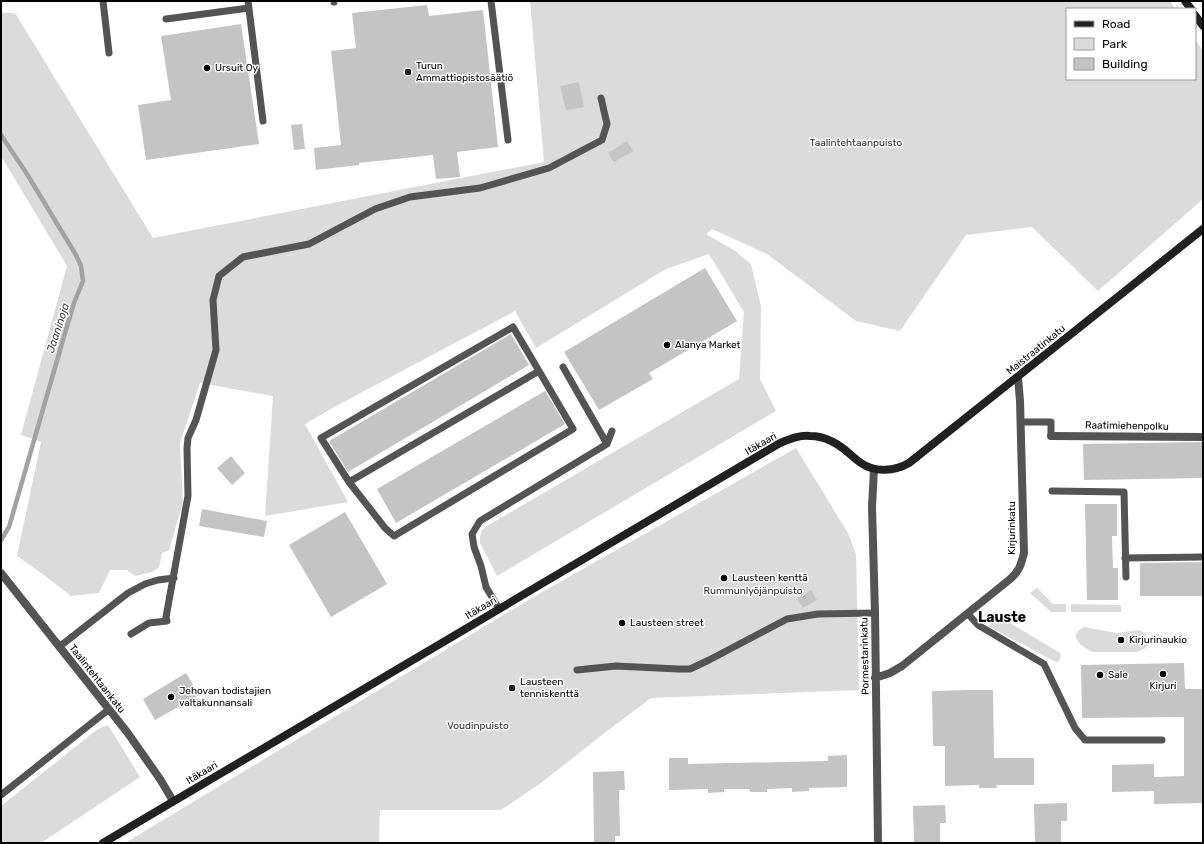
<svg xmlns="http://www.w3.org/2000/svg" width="1204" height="844" font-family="Rubik,sans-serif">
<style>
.green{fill:#dbdbdb}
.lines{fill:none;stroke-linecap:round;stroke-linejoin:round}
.stream{stroke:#a2a2a2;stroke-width:4.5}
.building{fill:#c4c4c4}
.lane{stroke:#545454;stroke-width:7}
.street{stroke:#545454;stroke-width:8}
.secondary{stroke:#212121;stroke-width:8}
.poi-dot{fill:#000;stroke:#fff;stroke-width:1.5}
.labels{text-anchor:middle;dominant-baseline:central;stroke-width:3;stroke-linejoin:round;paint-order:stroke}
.poi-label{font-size:10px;fill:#000;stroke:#fff;text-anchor:start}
.park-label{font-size:10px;fill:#323232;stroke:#fff}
.street-label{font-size:10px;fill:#000;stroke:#fff}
.water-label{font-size:11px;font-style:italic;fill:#434343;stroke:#fff}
.district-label{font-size:14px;font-weight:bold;fill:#000;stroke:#fff}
</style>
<rect width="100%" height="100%" fill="#fff"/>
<path class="green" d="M 530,1 L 1170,1 L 1175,9 L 1067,9 L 1067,79 L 1195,79 L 1195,39 L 1203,51 L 1203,199 L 1098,291 L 1032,227 L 966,235 L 900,331 L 856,321 L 767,254 L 712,229 L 706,234 L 734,250 L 751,264 L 761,307 L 760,379 L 776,411 L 497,576 L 480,543 L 480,536 L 482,530 L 487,526 L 739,379 L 744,312 L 709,254 L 666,269 L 536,348 L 515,311 L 336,406 L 305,424 L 348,502 L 265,516 L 273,396 L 200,383 L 180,443 L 183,502 L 169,550 L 162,553 L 159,567 L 152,572 L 135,576 L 127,570 L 110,570 L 99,593 L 71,596 L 44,575 L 17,556 L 41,442 L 21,435 L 67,266 L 1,156 L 1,13 L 15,13 L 153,238 L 544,162 Z
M 796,448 L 848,533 L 856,554 L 859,690 L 651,698 L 611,728 L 541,783 L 501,810 L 380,810 L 379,843 L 125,843 L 530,599 Z
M 1037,588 L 1053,604 L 1066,604 L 1066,612 L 1051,612 L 1030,593 Z
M 1071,604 L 1121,605 L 1121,612 L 1071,612 Z
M 1000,617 L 1060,653 L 1061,657 L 1058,662 L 1054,661 L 988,626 Z
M 1084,627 L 1116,633 L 1139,630 L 1145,633 L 1149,641 L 1146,648 L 1137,652 L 1092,652 L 1081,645 L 1076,639 L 1076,634 L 1079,630 Z
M 108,725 L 140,777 L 41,843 L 1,843 L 1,806 L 94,732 L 100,728 Z"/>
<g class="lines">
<path class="stream" d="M 1,135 L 27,174 L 76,255 L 81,266 L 83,281 L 74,303 L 65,333 L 9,527 L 1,540"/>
</g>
<path class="building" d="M 427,5 L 429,16 L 483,10 L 498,147 L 457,152 L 460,177 L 436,179 L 433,155 L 359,163 L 359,165 L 316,170 L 314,148 L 341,145 L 331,51 L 356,48 L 352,13 Z
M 241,24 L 259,144 L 146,160 L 138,105 L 171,100 L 161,36 Z
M 579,82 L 584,107 L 566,110 L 560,86 Z
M 302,124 L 305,149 L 294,150 L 291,125 Z
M 627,141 L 633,151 L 614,162 L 608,153 Z
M 705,268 L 737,321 L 649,373 L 653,379 L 599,410 L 564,352 Z
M 511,334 L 529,365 L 348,472 L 329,441 Z
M 545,391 L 565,424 L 396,523 L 377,489 Z
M 1203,442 L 1203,478 L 1084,480 L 1083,444 Z
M 231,456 L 245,473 L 232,485 L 217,468 Z
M 1085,504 L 1117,504 L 1117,536 L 1112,536 L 1113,568 L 1118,568 L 1118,600 L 1087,600 Z
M 202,509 L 267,521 L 264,537 L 199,526 Z
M 345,512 L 387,584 L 331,617 L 289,545 Z
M 1203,562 L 1203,596 L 1140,596 L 1140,563 Z
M 811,590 L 817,600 L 803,608 L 797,599 Z
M 1184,663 L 1185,689 L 1203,689 L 1203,803 L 1154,804 L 1154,791 L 1112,792 L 1112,765 L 1154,764 L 1154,777 L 1184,776 L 1184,717 L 1082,718 L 1081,665 Z
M 186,673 L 199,695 L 155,720 L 143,699 Z
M 969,690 L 993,690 L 994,758 L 1034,758 L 1034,785 L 996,785 L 997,788 L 979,788 L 979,785 L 945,786 L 945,746 L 933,746 L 932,691 Z
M 847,755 L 847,787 L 809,788 L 809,791 L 792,792 L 792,788 L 767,789 L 767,792 L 750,792 L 749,789 L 724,789 L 724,792 L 708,793 L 708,789 L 669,790 L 669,758 L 688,758 L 688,764 L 828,761 L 828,756 Z
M 624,771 L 625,790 L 619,790 L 620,836 L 615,836 L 615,843 L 594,843 L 593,772 Z
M 1067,803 L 1067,821 L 1061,821 L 1061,843 L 1035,843 L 1034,804 Z
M 945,805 L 946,823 L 940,823 L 940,843 L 914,843 L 913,806 Z"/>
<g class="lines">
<path class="lane" d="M 103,1 L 109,53
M 248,1 L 263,121
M 334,1 L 334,2
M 491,1 L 508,140
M 166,19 L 249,8
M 563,367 L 607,444
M 1021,422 L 1051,422 L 1051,436
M 349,482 L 539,371 L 513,327 L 321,438 L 349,482 L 385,528 L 394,536 L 573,429 L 539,371
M 1052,491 L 1124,492 L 1126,577
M 1125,558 L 1203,557
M 499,609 L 486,587 L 481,566 L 474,547 L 472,534 L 480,521 L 607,444 L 612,431
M 968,614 L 978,625 L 1044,664 L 1075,728 L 1085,740 L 1162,740
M 131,634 L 149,623 L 167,621 L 166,617 L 188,496 L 187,448 L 188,438 L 196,420 L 216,350 L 213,300 L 219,276 L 243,257 L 309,244 L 375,209 L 410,197 L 480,188 L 549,168 L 602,140 L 607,124 L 601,98
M 59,647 L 128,593 L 145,584 L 158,580 L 174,578
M 577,670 L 616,666 L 678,669 L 690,669 L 709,660 L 787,619 L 818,614 L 875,613
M 1,795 L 108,710"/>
<path class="street" d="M 1051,436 L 1203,437
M 874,469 L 872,507 L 875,613 L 878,843
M 1,573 L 127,732 L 160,779 L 173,801
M 875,678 L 890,673 L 902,666 L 1009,580 C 1019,572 1021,565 1024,553 L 1020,401 L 1018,377"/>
<path class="secondary" d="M 1185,1 L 1191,9
M 1195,15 L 1203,26
M 103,843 L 780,443 C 790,439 799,435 810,436 C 817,436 825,438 831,441 C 843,446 851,456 861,463 C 875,473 895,471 909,463 L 1203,229"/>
</g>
<g class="poi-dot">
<circle cx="207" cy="68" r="4"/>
<circle cx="408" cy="72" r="4"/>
<circle cx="667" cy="345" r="4"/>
<circle cx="724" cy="578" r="4"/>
<circle cx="622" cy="623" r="4"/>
<circle cx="1121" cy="640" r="4"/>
<circle cx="1163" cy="674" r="4"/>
<circle cx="1100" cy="675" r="4"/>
<circle cx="512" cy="688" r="4"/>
<circle cx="171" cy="697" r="4"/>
</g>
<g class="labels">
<g class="poi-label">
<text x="416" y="66">Turun<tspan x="416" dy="12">Ammattiopistosäätiö</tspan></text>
<text x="215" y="68">Ursuit Oy</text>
<text x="675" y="345">Alanya Market</text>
<text x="732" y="578">Lausteen kenttä</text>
<text x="630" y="623">Lausteen street</text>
<text x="1129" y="640">Kirjurinaukio</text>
<text x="1108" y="675">Sale</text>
<text x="520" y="682">Lausteen<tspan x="520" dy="12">tenniskenttä</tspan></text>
<text x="1163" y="686" text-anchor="middle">Kirjuri</text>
<text x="179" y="691">Jehovan todistajien<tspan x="179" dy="12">valtakunnansali</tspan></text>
</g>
<g class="park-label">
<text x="856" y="143">Taalintehtaanpuisto</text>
<text x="753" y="591">Rummunlyöjänpuisto</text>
<text x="478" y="726">Voudinpuisto</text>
</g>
<g class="street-label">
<text transform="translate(1036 350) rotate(-39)">Maistraatinkatu</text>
<text transform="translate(1127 426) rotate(1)">Raatimiehenpolku</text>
<text transform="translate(761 444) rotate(-30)">Itäkaari</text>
<text transform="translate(1012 528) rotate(-90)">Kirjurinkatu</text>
<text transform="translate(481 608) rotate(-31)">Itäkaari</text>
<text transform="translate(865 656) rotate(-91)">Pormestarinkatu</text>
<text transform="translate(97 679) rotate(52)">Taalintehtaankatu</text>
<text transform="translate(202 773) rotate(-31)">Itäkaari</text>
</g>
<g class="water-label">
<text transform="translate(58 328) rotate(-72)">Jaaninoja</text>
</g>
<g class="district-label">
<text x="1002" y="617">Lauste</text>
</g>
</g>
<rect width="1204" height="844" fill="none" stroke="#000000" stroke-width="4"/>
<rect x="1066" y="8" width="130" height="72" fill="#ffffff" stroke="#999999"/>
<rect x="1074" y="21" width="20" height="6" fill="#212121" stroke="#999999"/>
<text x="1102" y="28" font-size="12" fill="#000000">Road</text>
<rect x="1074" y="38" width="20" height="12" fill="#dbdbdb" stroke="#999999"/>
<text x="1102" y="48" font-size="12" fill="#000000">Park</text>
<rect x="1074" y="58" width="20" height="12" fill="#c4c4c4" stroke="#999999"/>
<text x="1102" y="68" font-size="12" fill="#000000">Building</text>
</svg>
